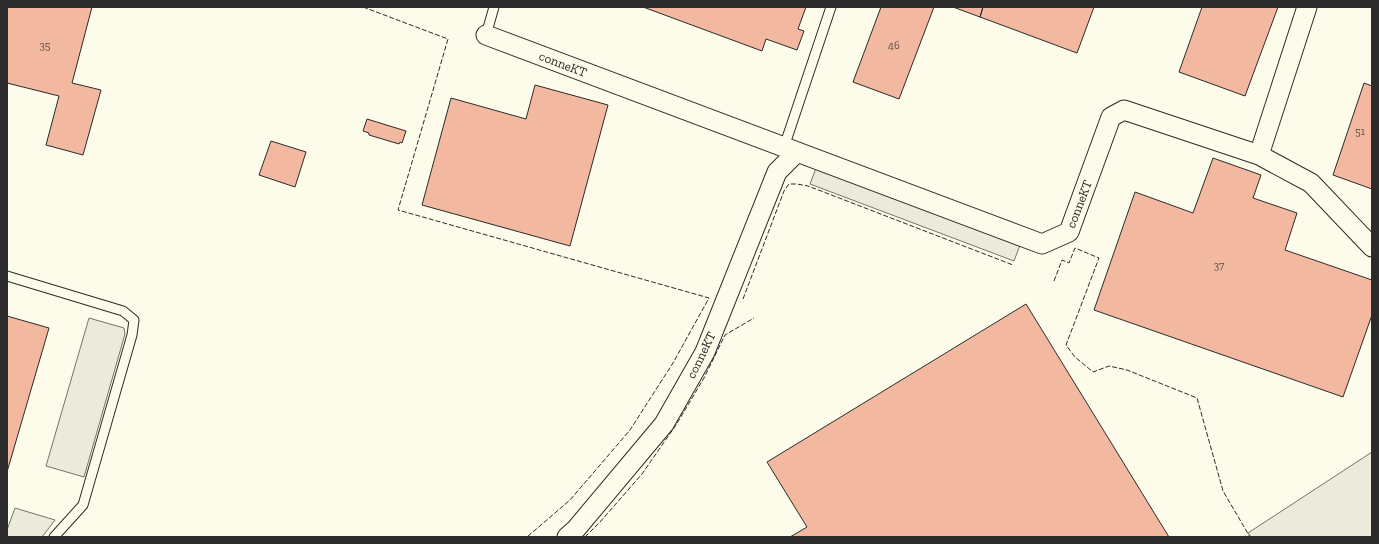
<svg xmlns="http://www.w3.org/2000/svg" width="1379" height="544" font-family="'Zilla Slab',serif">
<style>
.parking{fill:#eceadb;stroke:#74746e}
.building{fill:#f2b8a0;stroke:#2b2b2b}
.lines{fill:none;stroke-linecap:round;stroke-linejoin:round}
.service-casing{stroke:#2b2b2b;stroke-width:11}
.minor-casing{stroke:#2b2b2b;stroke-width:21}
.service{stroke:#fdfbea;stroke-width:9}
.minor{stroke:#fdfbea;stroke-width:19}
.fence{stroke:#2b2b2b;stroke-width:1;stroke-dasharray:5 2;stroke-linecap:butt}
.labels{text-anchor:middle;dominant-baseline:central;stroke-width:3;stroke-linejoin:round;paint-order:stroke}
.number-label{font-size:11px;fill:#5d4e48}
.street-label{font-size:13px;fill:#2b2b2b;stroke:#fdfbea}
</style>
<rect width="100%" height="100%" fill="#fdfbea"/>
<path class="parking" d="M 819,160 L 1023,237 L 1014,261 L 810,184 Z
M 89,318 L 124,328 L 125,334 L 84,477 L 46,466 Z
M 1372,452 L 1372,537 L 1251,537 L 1248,533 Z
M 15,508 L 55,520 L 42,537 L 7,537 L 7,530 Z"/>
<path class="building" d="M 7,7 L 92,7 L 72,83 L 101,90 L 83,155 L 46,145 L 59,96 L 7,83 Z
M 643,7 L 806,7 L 798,29 L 804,31 L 797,50 L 766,39 L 762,51 Z
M 881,7 L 934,7 L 899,99 L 853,82 Z
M 953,7 L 983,7 L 980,17 Z
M 983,7 L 1094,7 L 1077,53 L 980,17 Z
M 1202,7 L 1278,7 L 1245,96 L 1179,72 Z
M 1364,83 L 1372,86 L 1372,189 L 1333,175 Z
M 535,85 L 608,105 L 570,246 L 422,205 L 451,98 L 526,119 Z
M 367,119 L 406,131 L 402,143 L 400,142 L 399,144 L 369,135 L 369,133 L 363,131 Z
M 271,141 L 306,152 L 295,187 L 259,175 Z
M 1213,158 L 1261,175 L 1253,198 L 1297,213 L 1285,250 L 1372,280 L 1372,315 L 1343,397 L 1094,310 L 1135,192 L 1193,213 Z
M 1026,304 L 1169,537 L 790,537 L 807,527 L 767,462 Z
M 7,316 L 49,328 L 7,472 Z"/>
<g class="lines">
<defs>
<path id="service" d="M 486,35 L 494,7
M 784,147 L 831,7
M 7,276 L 123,311 L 134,320 L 132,335 L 83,505 L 54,537"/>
<path id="minor" d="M 486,35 L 1042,244 L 1069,232 L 1111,117 L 1124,110 L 1259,155 L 1311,183 L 1372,247
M 1259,155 L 1307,7
M 567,537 L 576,529 L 664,424 L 705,352 L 777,172 L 797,152"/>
</defs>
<use href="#service" class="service-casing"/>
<use href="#minor" class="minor-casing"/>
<use href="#service" class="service"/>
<use href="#minor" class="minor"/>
<path class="fence" d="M 363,7 L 448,39 L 398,210 L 709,298 L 673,363 L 630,430 L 570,500 L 527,537
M 1054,281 L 1062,260 L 1069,263 L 1075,248 L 1099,258 L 1066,345 L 1075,357 L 1093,372 L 1109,366 L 1127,370 L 1197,398 L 1223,491 L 1250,537
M 743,299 L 784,191 L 789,184 L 797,184 L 808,186 L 1013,265
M 585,537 L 600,522 L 642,474 L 676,425 L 704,378 L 725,335 L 754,318"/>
</g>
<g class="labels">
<g class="number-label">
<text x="45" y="45">35</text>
<text x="894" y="45">46</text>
<text x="1360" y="131">51</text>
<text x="1219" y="265">37</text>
</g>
<g class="street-label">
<text transform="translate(563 64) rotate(21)">conneKT</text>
<text transform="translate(1079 204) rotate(-69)">conneKT</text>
<text transform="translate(701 355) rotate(-64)">conneKT</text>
</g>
</g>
<rect width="1379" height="544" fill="none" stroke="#2b2b2b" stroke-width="16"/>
</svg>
